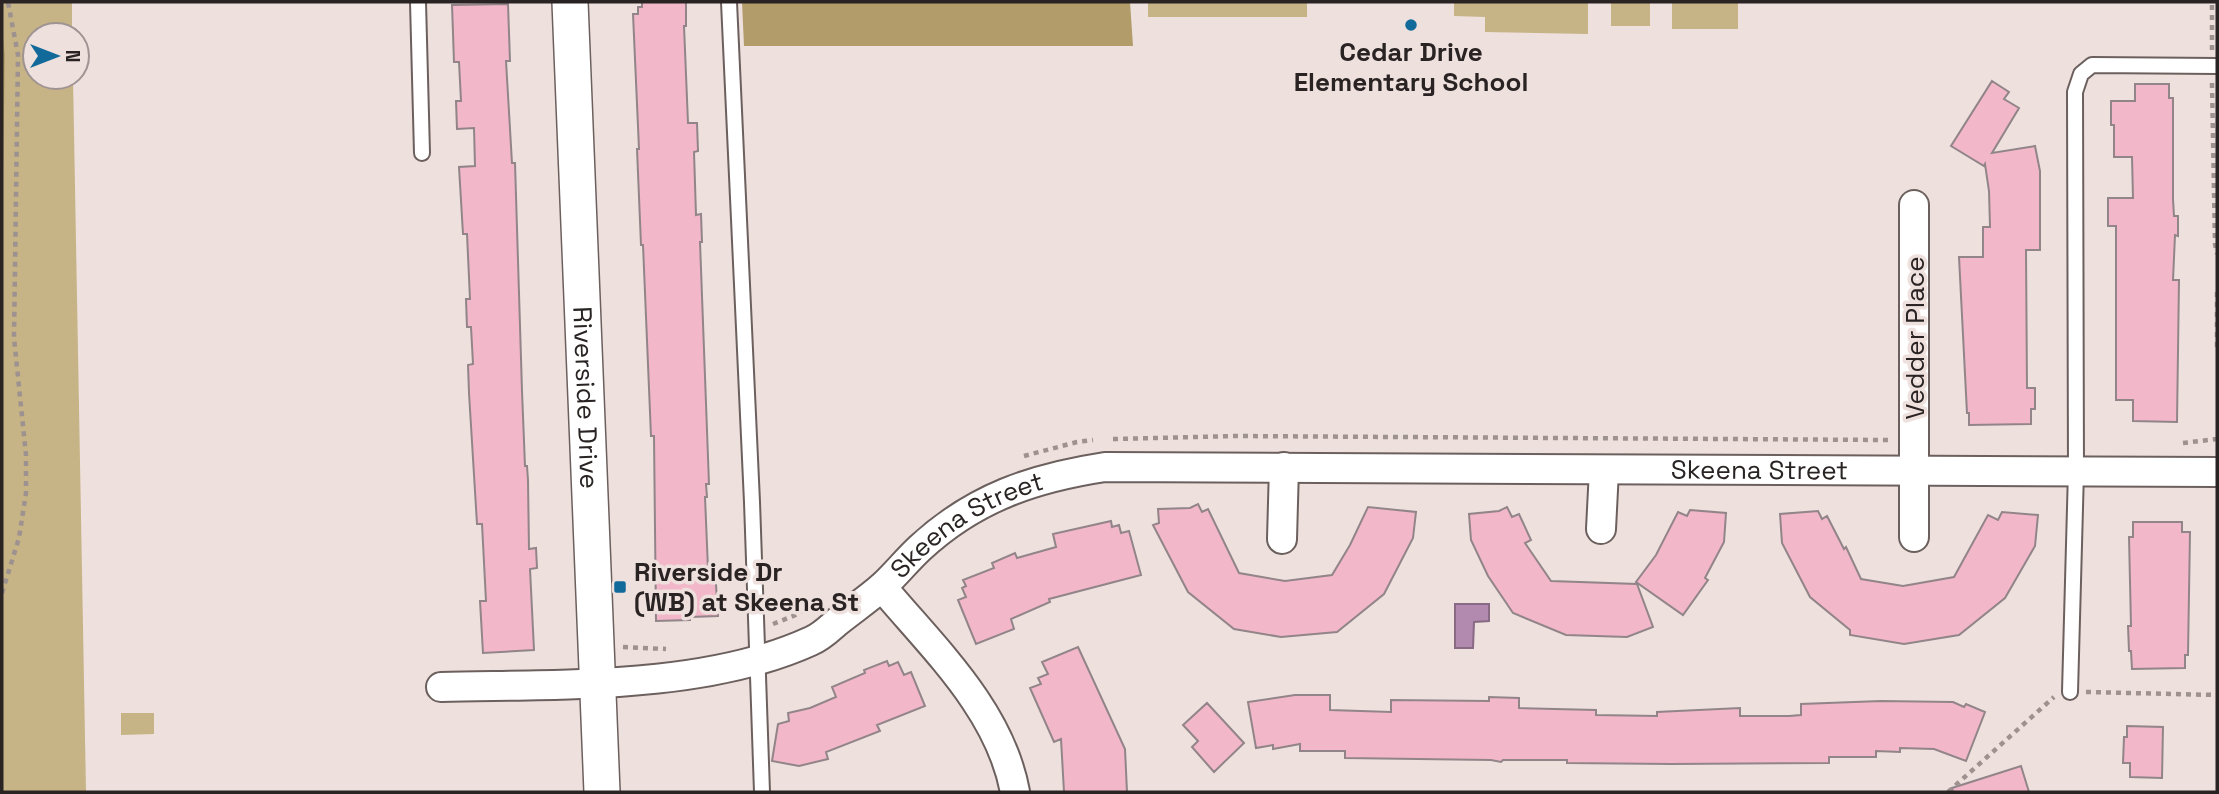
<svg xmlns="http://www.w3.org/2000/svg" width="2219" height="794" font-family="'Space Grotesk',sans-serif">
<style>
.green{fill:#c6b386}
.forest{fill:#b19c6a}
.water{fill:#b289af;stroke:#896a85;stroke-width:2}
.building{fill:#f2b7c9;stroke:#928589;stroke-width:2}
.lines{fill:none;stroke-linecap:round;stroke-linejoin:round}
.service-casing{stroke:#6c605e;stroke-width:18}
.minor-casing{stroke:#6c605e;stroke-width:32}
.tertiary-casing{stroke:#6c605e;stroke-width:38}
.path{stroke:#9d9290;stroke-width:4.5;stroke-dasharray:5 5;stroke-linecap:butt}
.service{stroke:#fff;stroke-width:14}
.minor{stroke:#fff;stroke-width:28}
.tertiary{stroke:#fff;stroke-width:35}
.poi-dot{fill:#116a9a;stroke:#eee0dd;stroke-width:2.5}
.labels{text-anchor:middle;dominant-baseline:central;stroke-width:7;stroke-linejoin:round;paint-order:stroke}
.poi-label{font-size:26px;font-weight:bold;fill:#292323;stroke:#eee0dd}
.street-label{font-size:26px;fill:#292323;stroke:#eee0dd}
</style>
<rect width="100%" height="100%" fill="#eee0dd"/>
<path class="green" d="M 2,2 L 72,2 L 72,35 L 35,35 L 35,77 L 73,77 L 86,792 L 2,792 Z
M 1148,2 L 1307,2 L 1307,17 L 1148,17 Z
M 1454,2 L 1588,2 L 1588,34 L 1485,32 L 1485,17 L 1454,16 Z
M 1611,2 L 1650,2 L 1650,26 L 1611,26 Z
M 1672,2 L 1738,2 L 1738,29 L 1672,29 Z
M 121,713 L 154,713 L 154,734 L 121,735 Z"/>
<path class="forest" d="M 742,2 L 1130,2 L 1133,46 L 744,46 Z
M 2,31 L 5,55 L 2,228 Z"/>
<path class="water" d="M 1455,604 L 1489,604 L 1489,621 L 1474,622 L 1473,648 L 1455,648 Z"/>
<path class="building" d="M 642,2 L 686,2 L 686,26 L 684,26 L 688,123 L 697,123 L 698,151 L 694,152 L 696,215 L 701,214 L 702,242 L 700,242 L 709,484 L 706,484 L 707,497 L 705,497 L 708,569 L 715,569 L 718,616 L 690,617 L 690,620 L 656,621 L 654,436 L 651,436 L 643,245 L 641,245 L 637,149 L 639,149 L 633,14 L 638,14 L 638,7 L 642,7 Z
M 508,4 L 510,61 L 506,61 L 512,163 L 515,163 L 522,391 L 525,466 L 527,466 L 528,480 L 529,549 L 536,548 L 537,568 L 530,569 L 534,650 L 483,653 L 480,601 L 486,601 L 482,524 L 477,524 L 469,393 L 468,365 L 473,364 L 471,327 L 467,327 L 466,299 L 470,299 L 467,234 L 463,234 L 459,167 L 475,166 L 474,128 L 457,129 L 456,101 L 461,101 L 459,62 L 454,62 L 452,5 Z
M 1992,81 L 2009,92 L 2004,99 L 2019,108 L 1992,153 L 2035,146 L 2040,171 L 2040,250 L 2026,250 L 2027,388 L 2035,388 L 2035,409 L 2031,409 L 2031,424 L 1969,425 L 1969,413 L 1967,413 L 1959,257 L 1983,257 L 1983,227 L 1990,227 L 1989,191 L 1985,164 L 1984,166 L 1951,146 Z
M 2135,84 L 2169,84 L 2169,98 L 2173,98 L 2173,199 L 2174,216 L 2178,216 L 2178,236 L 2175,235 L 2173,280 L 2179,280 L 2177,422 L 2133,421 L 2133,400 L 2116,400 L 2116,226 L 2108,226 L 2108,198 L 2133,198 L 2132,157 L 2114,157 L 2114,125 L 2111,125 L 2111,101 L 2135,101 Z
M 1198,504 L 1202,512 L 1208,509 L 1239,573 L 1285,581 L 1332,575 L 1350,545 L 1368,507 L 1416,512 L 1413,538 L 1384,594 L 1337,632 L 1281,637 L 1234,629 L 1188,592 L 1153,525 L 1159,523 L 1158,509 L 1190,508 Z
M 1507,507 L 1512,517 L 1519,514 L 1531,540 L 1525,543 L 1551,581 L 1637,584 L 1653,627 L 1627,637 L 1566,635 L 1513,613 L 1488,576 L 1471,540 L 1469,514 L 1499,511 Z
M 1690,510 L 1726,513 L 1724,542 L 1705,578 L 1708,580 L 1683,615 L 1636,582 L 1656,555 L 1678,512 L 1687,516 Z
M 1818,511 L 1822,519 L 1827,516 L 1844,549 L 1846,547 L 1861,579 L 1903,586 L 1954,577 L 1988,515 L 1998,520 L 2002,512 L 2038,515 L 2035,546 L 2005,598 L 1959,635 L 1904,644 L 1850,635 L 1850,630 L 1810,597 L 1782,543 L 1780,514 Z
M 1111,521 L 1112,527 L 1119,525 L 1121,533 L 1129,531 L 1141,575 L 1049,599 L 1050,602 L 1011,619 L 1014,629 L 976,644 L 958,600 L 966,597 L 962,588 L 966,586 L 963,580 L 994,568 L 992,563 L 1015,553 L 1017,558 L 1056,547 L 1053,534 Z
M 2133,522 L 2182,522 L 2182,532 L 2190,532 L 2188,655 L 2185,655 L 2185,668 L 2132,669 L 2131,651 L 2129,651 L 2128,626 L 2131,626 L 2129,537 L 2133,537 Z
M 1078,647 L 1125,749 L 1127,792 L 1064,792 L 1061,739 L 1054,742 L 1030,688 L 1041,684 L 1038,678 L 1048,674 L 1042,662 Z
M 887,661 L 889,666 L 898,662 L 904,675 L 911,672 L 925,706 L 877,725 L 880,731 L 826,752 L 828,759 L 799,766 L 772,761 L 778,724 L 789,721 L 788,713 L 810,708 L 836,697 L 832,687 L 865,673 L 864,670 Z
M 1295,695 L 1330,695 L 1330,710 L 1391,712 L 1391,700 L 1489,701 L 1489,697 L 1519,698 L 1519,708 L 1596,710 L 1596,715 L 1657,716 L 1657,712 L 1740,708 L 1740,716 L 1789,716 L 1801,715 L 1801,704 L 1881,701 L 1953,702 L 1964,707 L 1966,704 L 1985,712 L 1966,761 L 1934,749 L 1900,748 L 1900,752 L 1876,751 L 1876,757 L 1829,757 L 1829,763 L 1671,764 L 1567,763 L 1567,760 L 1503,760 L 1501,762 L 1491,760 L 1345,758 L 1345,751 L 1300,751 L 1300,744 L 1273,749 L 1273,745 L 1256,748 L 1248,702 Z
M 1207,703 L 1244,743 L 1214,772 L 1192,747 L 1198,741 L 1183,725 Z
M 2127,726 L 2163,727 L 2162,778 L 2130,777 L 2130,763 L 2123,763 L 2124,737 L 2127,737 Z
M 2021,766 L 2029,792 L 1953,792 L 1952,788 Z"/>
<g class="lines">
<defs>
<path id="service" d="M 418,2 L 422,153
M 729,2 L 752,502 L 762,792
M 2070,692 L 2076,471 L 2075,92 L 2081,74 L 2092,65 L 2217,66"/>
<g id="minor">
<path d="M 1914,205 L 1914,537"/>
<path d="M 1601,529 L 1604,470"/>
<path d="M 1282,539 L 1284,467"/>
<path d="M 882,587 C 934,649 1000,710 1015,792"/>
<path id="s1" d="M 441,687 C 557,684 704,690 811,641 C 821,637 829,629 837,622 C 852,610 868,599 883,586 C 896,574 907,560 920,548 C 974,498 1033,478 1105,467 L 2217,472"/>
</g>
<g id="tertiary">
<path id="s2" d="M 570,2 L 602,792"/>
</g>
</defs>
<use href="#service" class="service-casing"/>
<use href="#minor" class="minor-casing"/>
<use href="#tertiary" class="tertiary-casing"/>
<path class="path" d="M 2212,50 L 2212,2
M 2212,83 L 2215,244 L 2217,254
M 2217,292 L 2217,347
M 1113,439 L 1235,436 L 1888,440
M 2183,443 L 2217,439
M 1024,456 L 1077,442 L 1093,440
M 2,593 L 19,538 L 26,493 L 26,455 L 14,338 L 18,55 L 8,2
M 773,624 L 798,614 L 821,599
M 623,647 L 666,649
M 2086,692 L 2217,695
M 1948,792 L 2054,697"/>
<use href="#service" class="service"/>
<use href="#minor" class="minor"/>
<use href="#tertiary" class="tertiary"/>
</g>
<g class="poi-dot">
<circle cx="1411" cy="25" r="7"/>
<rect x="613" y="580" width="14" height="14" rx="3.5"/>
</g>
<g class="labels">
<g class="poi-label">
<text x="1411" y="52">Cedar Drive<tspan x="1411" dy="30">Elementary School</tspan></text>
<text x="634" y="572" text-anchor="start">Riverside Dr<tspan x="634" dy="30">(WB) at Skeena St</tspan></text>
</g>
<g class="street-label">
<text transform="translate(1915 338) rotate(-90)">Vedder Place</text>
<text stroke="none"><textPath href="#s2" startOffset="396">Riverside Drive</textPath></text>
<text stroke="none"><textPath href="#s1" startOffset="1379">Skeena Street</textPath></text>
<text stroke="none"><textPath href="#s1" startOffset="572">Skeena Street</textPath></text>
</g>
</g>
<rect width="2219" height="794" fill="none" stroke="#292323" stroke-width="7"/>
<g transform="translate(56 56) rotate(90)"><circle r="33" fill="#eee0dd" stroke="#9f9493" stroke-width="2"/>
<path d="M0-5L12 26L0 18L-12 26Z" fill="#116a9a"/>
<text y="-10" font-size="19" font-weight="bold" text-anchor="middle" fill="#292323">N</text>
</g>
</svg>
